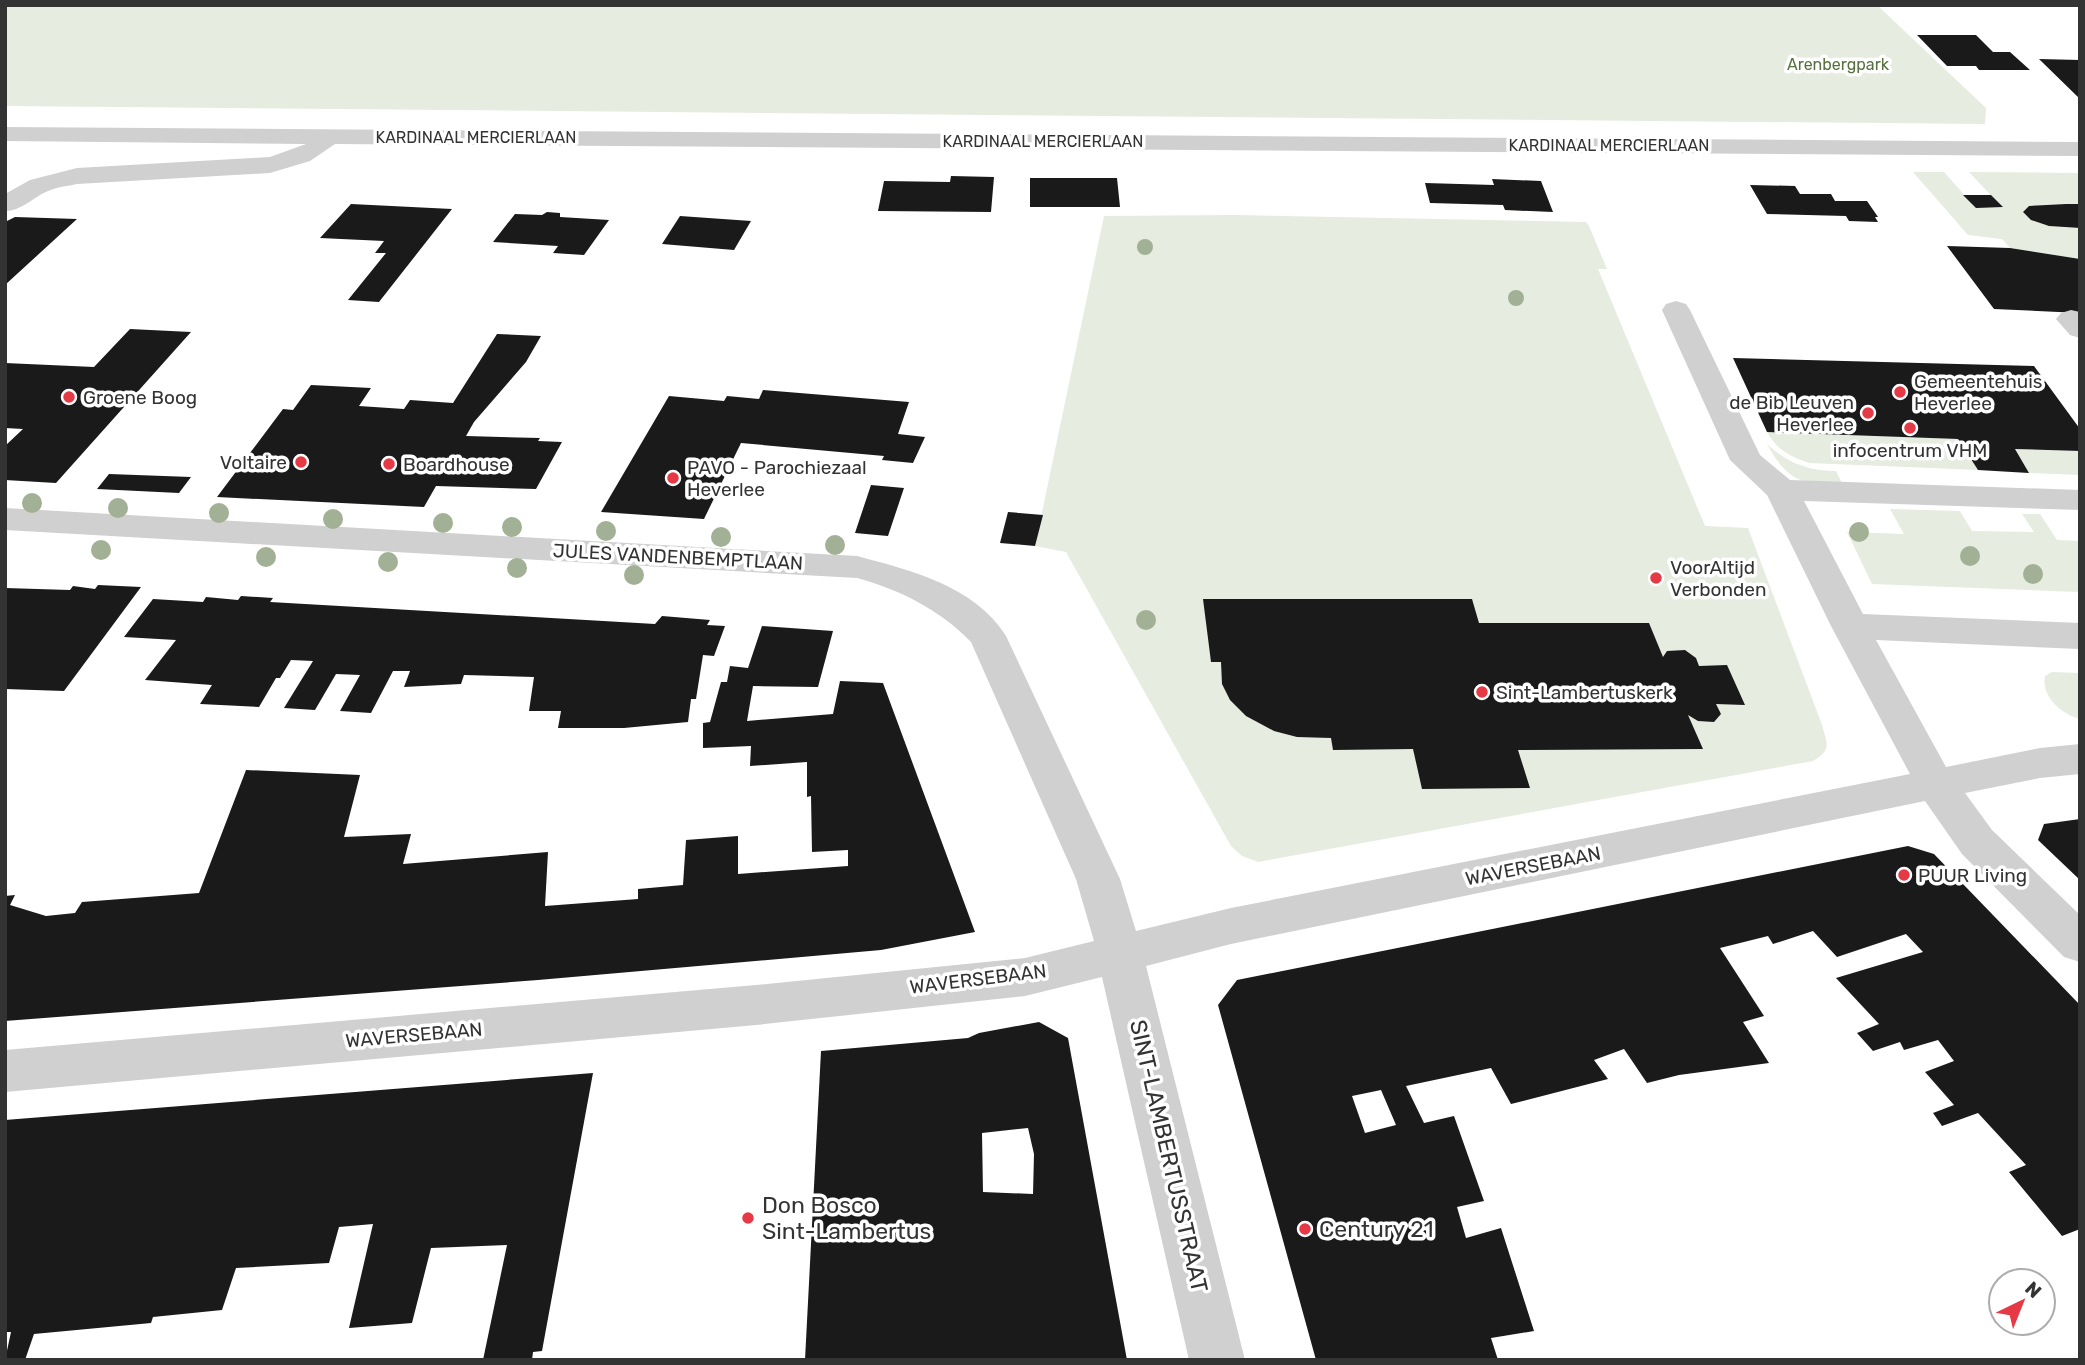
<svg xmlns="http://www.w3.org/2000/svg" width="2085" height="1365" font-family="Rubik,sans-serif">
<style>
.green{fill:#e6ecdf}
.building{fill:#1a1a1a;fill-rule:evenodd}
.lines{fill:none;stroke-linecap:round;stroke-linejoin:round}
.minor{fill:#d0d0d0;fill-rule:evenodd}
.tree{fill:#a2b095}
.poi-dot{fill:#e63946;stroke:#fff;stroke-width:2.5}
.labels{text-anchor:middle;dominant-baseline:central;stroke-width:7;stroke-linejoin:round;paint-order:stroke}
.far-park-label{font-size:16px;fill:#56703f;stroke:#fff}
.far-street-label{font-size:16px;fill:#333;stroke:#fff}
.poi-label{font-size:19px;fill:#333;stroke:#fff;text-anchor:start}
.street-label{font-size:19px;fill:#333;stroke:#fff}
.near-street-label{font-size:23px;fill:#333;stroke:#fff}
.near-poi-label{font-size:23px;fill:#333;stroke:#fff;text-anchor:start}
</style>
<rect width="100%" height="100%" fill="#fff"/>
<path class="green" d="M 5,5 L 1877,5 L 1986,108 L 1985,124 L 5,106 Z
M 1913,172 L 1944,172 L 1975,207 L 2002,207 L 1969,172 L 2080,173 L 2080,204 L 2043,205 L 2023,212 C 2038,228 2059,227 2080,228 L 2080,259 L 2010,248 L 2002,239 L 1968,235 Z
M 1236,215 L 1586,222 L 1589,226 L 1607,269 L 1598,269 L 1705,526 L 1748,528 L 1822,725 C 1827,743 1832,750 1813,761 L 1258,862 L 1242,856 L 1231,846 L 1066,552 L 1035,546 L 1104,216 Z
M 1767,432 L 1958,439 L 1978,470 L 1809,463 C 1789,456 1777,450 1767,432 Z
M 1767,444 C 1787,463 1809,471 1836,471 L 1844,487 C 1801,481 1790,485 1767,444 Z
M 2015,449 L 2080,451 L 2080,475 L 2029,473 Z
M 1890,509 L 1960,511 L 1972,531 L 2034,532 L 2022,514 L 2040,514 L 2057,540 L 2080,541 L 2080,592 L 1872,584 L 1847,532 L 1904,534 Z
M 2052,672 L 2080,673 L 2080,719 C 2061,714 2041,696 2045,676 Z"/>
<path class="building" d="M 1917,35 L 1976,35 L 1993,52 L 2010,52 L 2030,70 L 1979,70 L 1976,66 L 1947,66 Z
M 2039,59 L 2080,60 L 2080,99 Z
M 951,176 L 994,177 L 991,212 L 878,211 L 884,181 L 950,182 Z
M 1030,178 L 1117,178 L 1120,207 L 1030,207 Z
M 1492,179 L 1541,181 L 1553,212 L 1505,210 L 1503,205 L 1430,203 L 1425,183 L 1494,185 Z
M 1750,185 L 1795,186 L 1800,194 L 1831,194 L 1835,201 L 1867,201 L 1878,217 L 1875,217 L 1878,222 L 1849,221 L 1846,216 L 1767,214 Z
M 1963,195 L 1991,195 L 2003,207 L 1976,208 Z
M 351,204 L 452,209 L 379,302 L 348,300 L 386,253 L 375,253 L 384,241 L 320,238 Z
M 2066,204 L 2080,204 L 2080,228 L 2049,226 L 2031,220 L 2023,212 L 2029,206 Z
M 547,212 L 560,213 L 560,217 L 609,220 L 584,255 L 553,253 L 558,246 L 493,242 L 515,214 L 542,215 Z
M 680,216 L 751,221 L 734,250 L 662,244 Z
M 15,217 L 77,219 L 5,285 L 5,222 Z
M 1947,246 L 2010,248 L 2080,259 L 2080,313 L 1994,309 Z
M 130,329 L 191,332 L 56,483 L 5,480 L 5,446 L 23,429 L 5,428 L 5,363 L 94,367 Z
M 497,334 L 541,336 L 526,362 L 474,422 L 466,436 L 540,438 L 538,441 L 562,442 L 536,489 L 436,486 L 424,507 L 217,497 L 283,409 L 293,410 L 311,385 L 371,388 L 359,406 L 404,409 L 410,400 L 453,403 Z
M 1733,358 L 2034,366 L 2080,429 L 2080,451 L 2015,449 L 2029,473 L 1978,470 L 1958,439 L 1767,432 Z
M 763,390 L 909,402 L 898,434 L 925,437 L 913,463 L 882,460 L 884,456 L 741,443 L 704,519 L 601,512 L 669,396 L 724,401 L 727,396 L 759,399 Z
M 109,474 L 191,477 L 179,493 L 97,489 Z
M 871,485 L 904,488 L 888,536 L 855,533 Z
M 1008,512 L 1043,515 L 1035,546 L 1000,543 Z
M 98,585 L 141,587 L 64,691 L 5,689 L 5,588 L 70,590 L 73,586 L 95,589 Z
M 241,596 L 273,598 L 270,602 L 655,624 L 662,616 L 710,620 L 707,625 L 725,626 L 714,656 L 703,655 L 696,699 L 691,699 L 688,722 L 624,728 L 558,728 L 561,711 L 529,711 L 534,677 L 464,675 L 461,684 L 404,687 L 410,671 L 393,671 L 371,713 L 340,711 L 360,675 L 336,674 L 315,710 L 284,708 L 313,661 L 291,660 L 280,678 L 276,678 L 259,707 L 200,704 L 212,685 L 145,680 L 176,640 L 124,637 L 153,599 L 203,602 L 206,597 L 238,600 Z
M 1203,599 L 1472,599 L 1479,623 L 1649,623 L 1663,657 L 1667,651 L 1685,650 L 1696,658 L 1699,666 L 1727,665 L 1745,705 L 1716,704 L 1721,714 L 1714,722 L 1698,721 L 1688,715 L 1703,749 L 1518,750 L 1530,788 L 1422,789 L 1413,749 L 1333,750 L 1331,738 L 1297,737 L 1274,731 L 1246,716 L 1230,700 L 1222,684 L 1221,662 L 1211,662 Z
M 762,626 L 833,631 L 818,687 L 753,686 L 747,721 L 833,714 L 840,681 L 883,683 L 975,932 L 881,950 L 538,980 L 5,1021 L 5,896 L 15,895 L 10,905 L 46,916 L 75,913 L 82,902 L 199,893 L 246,770 L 360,775 L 344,837 L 411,834 L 403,864 L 548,852 L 545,906 L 638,899 L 638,889 L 683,885 L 686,840 L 738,836 L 738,874 L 848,866 L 848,850 L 812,852 L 811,796 L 807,797 L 807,762 L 750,766 L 751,746 L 703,748 L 703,723 L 710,722 L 721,682 L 727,682 L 730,666 L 748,668 Z
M 2080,819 L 2080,880 L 2038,840 L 2044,824 Z
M 1908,846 L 1934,854 L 2080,1005 L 2080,1229 L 2062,1236 L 2009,1172 L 2026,1165 L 1978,1113 L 1942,1126 L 1933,1113 L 1954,1105 L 1925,1072 L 1954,1061 L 1938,1040 L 1904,1050 L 1900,1042 L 1873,1051 L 1857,1033 L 1879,1024 L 1836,978 L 1923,952 L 1906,934 L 1837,957 L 1813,931 L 1773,944 L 1768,936 L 1720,948 L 1764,1016 L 1743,1022 L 1769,1063 L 1679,1075 L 1647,1083 L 1624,1049 L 1594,1060 L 1608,1079 L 1511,1104 L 1491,1068 L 1406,1086 L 1424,1123 L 1454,1116 L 1484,1201 L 1457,1207 L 1466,1238 L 1501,1228 L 1534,1331 L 1491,1338 L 1498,1360 L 1316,1360 L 1218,1005 L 1237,980 ZM 1381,1090 L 1396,1125 L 1365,1133 L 1352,1096 Z
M 1039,1022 L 1068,1038 L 1127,1360 L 805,1360 L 821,1051 L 968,1038 L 979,1033 ZM 1028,1128 L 1034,1154 L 1033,1194 L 983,1192 L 982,1133 Z
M 593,1073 L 542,1351 L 533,1352 L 532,1360 L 483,1360 L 507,1245 L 431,1248 L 412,1323 L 349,1328 L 373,1224 L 339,1227 L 329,1263 L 236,1268 L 222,1310 L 153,1317 L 151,1323 L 34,1334 L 25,1360 L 5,1360 L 11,1332 L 5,1332 L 5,1120 Z"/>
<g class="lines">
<path class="minor" d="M 5,127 L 2080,142 L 2080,156 L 335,144 L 310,161 L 270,173 L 77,184 C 68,186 57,187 48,191 C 33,197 22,211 5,211 L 5,194 L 30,180 L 77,168 L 270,157 L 306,144 L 5,141 Z
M 1676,301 L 1686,304 L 1690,310 L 1760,455 L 1790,480 L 2080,490 L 2080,510 L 1804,501 L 1863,614 L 2080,623 L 2080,649 L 1876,640 L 1946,767 L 2040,748 L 2080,744 L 2080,774 L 2040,778 L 1965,793 L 1992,830 L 2080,915 L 2080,962 L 2064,957 L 1962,854 L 1925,801 L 1231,944 L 1146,966 L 1245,1360 L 1189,1360 L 1102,977 L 1025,996 L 756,1025 L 5,1092 L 5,1050 L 756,985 L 1025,958 L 1094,941 L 1076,879 L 971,642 C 939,609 900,590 857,578 L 5,530 L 5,508 L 857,556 C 910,570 975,586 1006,636 L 1120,879 L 1136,931 L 1231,908 L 1910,774 L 1831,626 L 1767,495 L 1730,460 L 1662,310 L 1666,304 Z
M 2071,310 L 2080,312 L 2080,338 L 2070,335 L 2056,319 L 2061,313 Z"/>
</g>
<g class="tree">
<circle cx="1145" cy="247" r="8"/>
<circle cx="1516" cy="298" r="8"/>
<circle cx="32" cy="503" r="10"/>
<circle cx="118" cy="508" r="10"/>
<circle cx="219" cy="513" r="10"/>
<circle cx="333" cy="519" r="10"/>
<circle cx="443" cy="523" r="10"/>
<circle cx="512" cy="527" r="10"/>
<circle cx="606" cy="531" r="10"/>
<circle cx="1859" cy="532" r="10"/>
<circle cx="721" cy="537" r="10"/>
<circle cx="835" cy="545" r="10"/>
<circle cx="101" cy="550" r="10"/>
<circle cx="1970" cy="556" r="10"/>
<circle cx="266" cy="557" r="10"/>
<circle cx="388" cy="562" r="10"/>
<circle cx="517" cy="568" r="10"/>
<circle cx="2033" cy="574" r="10"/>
<circle cx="634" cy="575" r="10"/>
<circle cx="1146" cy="620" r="10"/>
</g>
<g class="poi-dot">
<circle cx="1900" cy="392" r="7"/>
<circle cx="69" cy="397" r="7"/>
<circle cx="1868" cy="413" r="7"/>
<circle cx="1910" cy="428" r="7"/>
<circle cx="301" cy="462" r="7"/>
<circle cx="389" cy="464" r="7"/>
<circle cx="673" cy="478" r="7"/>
<circle cx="1656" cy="578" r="7"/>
<circle cx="1482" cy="692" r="7"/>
<circle cx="1904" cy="875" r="7"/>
<circle cx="748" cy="1218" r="7"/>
<circle cx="1305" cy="1229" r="7"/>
</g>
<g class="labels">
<g class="far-park-label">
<text x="1838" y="64">Arenbergpark</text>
</g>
<g class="far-street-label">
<text x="476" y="137">KARDINAAL MERCIERLAAN</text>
<text x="1043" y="141">KARDINAAL MERCIERLAAN</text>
<text x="1609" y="145">KARDINAAL MERCIERLAAN</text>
</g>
<g class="poi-label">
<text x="1914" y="381">Gemeentehuis<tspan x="1914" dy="22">Heverlee</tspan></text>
<text x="83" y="397">Groene Boog</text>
<text x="1854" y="402" text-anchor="end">de Bib Leuven<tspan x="1854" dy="22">Heverlee</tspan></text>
<text x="1910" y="450" text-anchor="middle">infocentrum VHM</text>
<text x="287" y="462" text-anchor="end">Voltaire</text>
<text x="403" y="464">Boardhouse</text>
<text x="687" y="467">PAVO - Parochiezaal<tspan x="687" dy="22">Heverlee</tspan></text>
<text x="1670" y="567">VoorAltijd<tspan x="1670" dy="22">Verbonden</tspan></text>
<text x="1496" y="692">Sint-Lambertuskerk</text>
<text x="1918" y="875">PUUR Living</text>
</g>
<g class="street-label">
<text transform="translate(678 557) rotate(3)">JULES VANDENBEMPTLAAN</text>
<text transform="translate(1533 866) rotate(-11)">WAVERSEBAAN</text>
<text transform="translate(978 979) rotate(-7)">WAVERSEBAAN</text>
<text transform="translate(414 1035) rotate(-5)">WAVERSEBAAN</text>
</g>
<g class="near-street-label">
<text transform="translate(1169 1156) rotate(77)">SINT-LAMBERTUSSTRAAT</text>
</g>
<g class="near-poi-label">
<text x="762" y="1205">Don Bosco<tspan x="762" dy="26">Sint-Lambertus</tspan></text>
<text x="1319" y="1229">Century 21</text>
</g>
</g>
<rect width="2085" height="1365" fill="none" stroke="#333333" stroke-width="14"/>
<g transform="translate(2022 1302) rotate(43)"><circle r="33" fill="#ffffff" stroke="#adadad" stroke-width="2"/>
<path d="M0-5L12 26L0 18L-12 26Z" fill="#e63946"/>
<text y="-10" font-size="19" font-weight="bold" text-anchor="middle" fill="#333333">N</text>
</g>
</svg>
